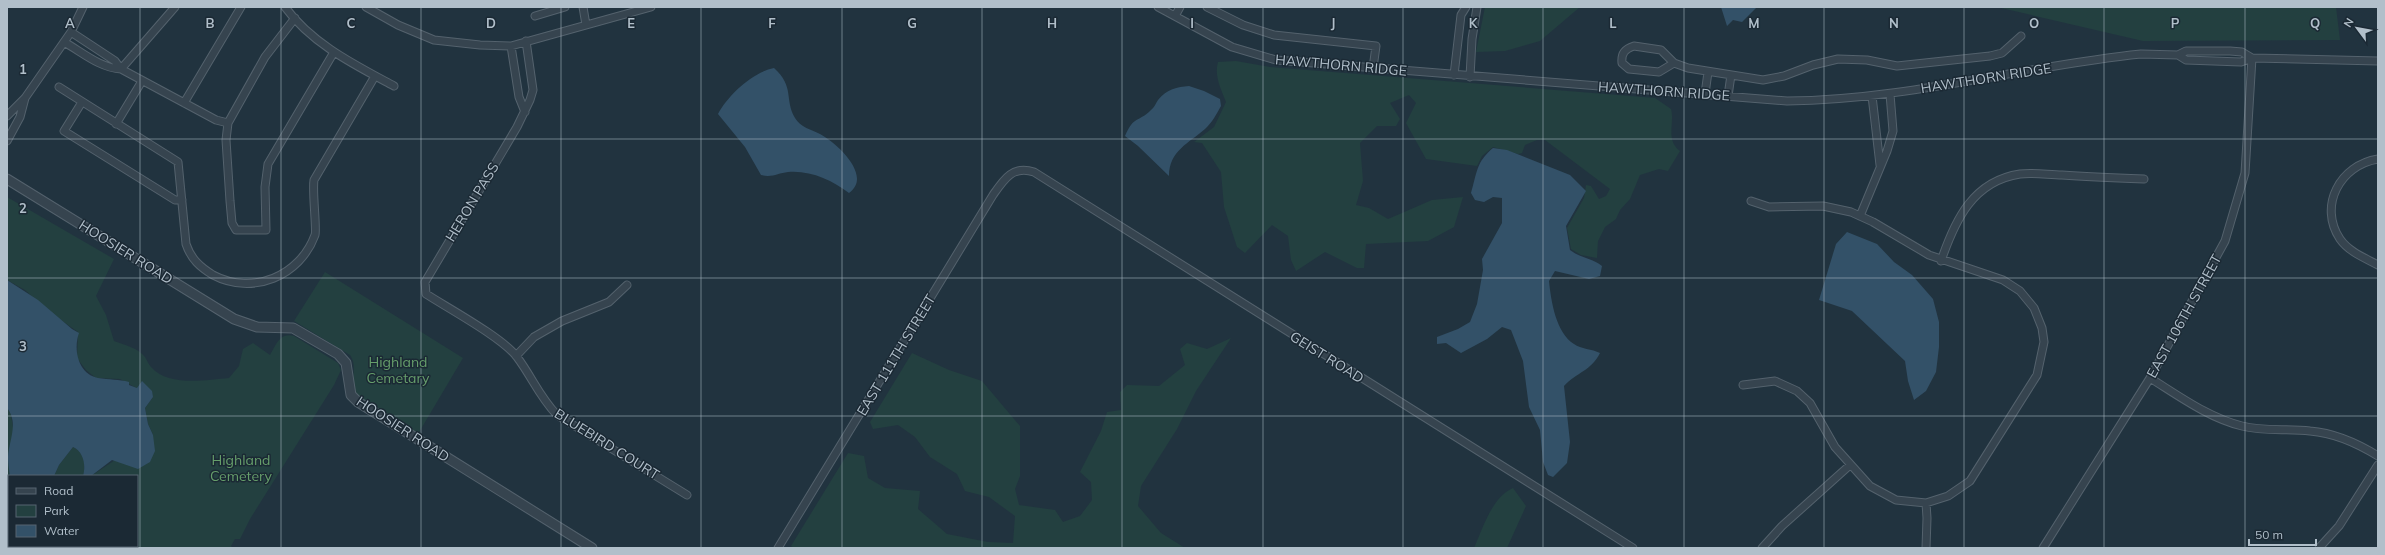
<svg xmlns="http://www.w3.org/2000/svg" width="2385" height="555" font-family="Mulish,sans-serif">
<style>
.green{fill:#234040}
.water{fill:#335168}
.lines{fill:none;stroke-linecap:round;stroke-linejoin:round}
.minor-casing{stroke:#54626d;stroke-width:9}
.tertiary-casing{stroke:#54626d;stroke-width:11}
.minor{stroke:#36444f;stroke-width:7}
.tertiary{stroke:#36444f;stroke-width:9}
.grid{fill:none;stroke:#b1bfca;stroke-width:1;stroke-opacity:0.55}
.labels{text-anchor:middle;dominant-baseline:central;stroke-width:3;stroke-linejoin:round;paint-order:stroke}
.street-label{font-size:14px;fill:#b1bfca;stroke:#1b2934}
.park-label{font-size:14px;fill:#669e6b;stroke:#1b2934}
.grid-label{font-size:13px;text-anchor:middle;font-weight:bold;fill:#b1bfca;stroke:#1b2934;stroke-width:3;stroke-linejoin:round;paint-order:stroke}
</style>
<rect width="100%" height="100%" fill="#21333f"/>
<path class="green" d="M 1485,7 L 1580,7 L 1540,41 L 1505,51 L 1476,52 Z
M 1997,7 L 2336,7 L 2340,40 L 2143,41 Z
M 1236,61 L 1270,67 L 1655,98 L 1671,109 C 1675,123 1665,140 1680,151 L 1668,171 L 1659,169 L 1640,175 L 1630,199 L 1620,210 L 1616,219 L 1605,227 L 1598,241 L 1597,258 L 1581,255 L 1571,249 L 1567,228 L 1584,198 L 1586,185 L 1591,186 L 1599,199 L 1606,196 L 1610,189 L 1545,140 L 1537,140 L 1525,145 L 1522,153 L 1518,154 L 1493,147 L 1482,156 L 1477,166 L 1426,159 L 1406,123 L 1416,103 L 1409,95 L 1390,103 L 1400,119 L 1396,126 L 1377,126 L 1360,143 L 1363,181 L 1356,205 L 1369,208 L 1388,219 L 1432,200 L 1463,197 L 1454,227 L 1428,241 L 1366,244 L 1364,268 L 1357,268 L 1325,252 L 1296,271 L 1291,260 L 1288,236 L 1272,225 L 1245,253 L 1237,247 L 1224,207 L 1221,172 L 1202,143 L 1194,142 L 1214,127 L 1226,102 C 1221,89 1214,76 1218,62 Z
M 7,197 L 114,259 L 96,296 L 106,315 L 114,341 C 125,345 138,348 145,357 C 147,360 148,364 151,367 C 168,387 206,380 229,378 L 239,366 L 243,349 L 253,343 L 270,355 C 276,345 280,332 294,336 L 338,363 L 341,370 L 334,385 L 250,519 L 240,539 L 235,539 L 231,546 L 233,548 L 65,548 L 63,546 L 137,546 L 137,476 L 91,476 L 153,435 L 148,424 L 145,408 L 153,397 L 120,379 L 96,378 L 86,370 L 77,358 L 78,332 L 48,311 L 25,290 L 7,280 Z
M 325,272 L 463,358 L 418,434 L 357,396 C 348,384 359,367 350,355 L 294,321 Z
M 1231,338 L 1196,391 L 1177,429 L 1141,486 L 1138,506 L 1161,533 L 1185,548 L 794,548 L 791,546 L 848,453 L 864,456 L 868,478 L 885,488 L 920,491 L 918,509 L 947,534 L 988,542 L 1013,543 L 1015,516 L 989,497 L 965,491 L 957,474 L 930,457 L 915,437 L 898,425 L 873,429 L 870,422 L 912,353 L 949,370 L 982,381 L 1020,426 L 1020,476 L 1015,489 L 1019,505 L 1055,510 L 1063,522 L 1080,516 L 1092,500 L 1091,482 L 1080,472 L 1101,431 L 1107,412 L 1121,410 L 1120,392 L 1127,385 L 1159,386 L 1185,365 L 1180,349 L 1187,343 L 1207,349 Z
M 7,408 L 11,414 L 14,435 L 7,503 Z
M 73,447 C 84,452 87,466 83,476 L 54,476 L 59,465 Z
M 1513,488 L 1526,506 L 1507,548 L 1474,548 C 1483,528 1492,497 1513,488 Z"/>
<path class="water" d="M 1721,7 L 1757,7 L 1742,22 L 1733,20 L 1727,26 Z
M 774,68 C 795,87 784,99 795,118 C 800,127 812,130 820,134 C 837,143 873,176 849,193 C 832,180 810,170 788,172 C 778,173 772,178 761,175 L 745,147 L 718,114 C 728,95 753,72 774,68 Z
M 1189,86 L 1204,91 L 1220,99 L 1221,106 C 1217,113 1212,123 1205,129 C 1189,143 1169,151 1169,176 L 1138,146 L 1125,136 C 1134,115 1138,123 1151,110 C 1154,108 1156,103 1158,100 C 1167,89 1177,87 1189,86 Z
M 1493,148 L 1507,150 L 1570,175 L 1586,191 L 1566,226 L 1570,250 C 1580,258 1592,258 1602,266 L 1600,276 L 1589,279 L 1555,271 L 1549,281 C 1551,301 1556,333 1574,344 C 1581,349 1592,349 1600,353 C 1591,371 1577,372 1564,386 L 1570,442 L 1567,463 L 1553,477 L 1548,475 L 1543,462 L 1540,430 L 1529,407 L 1523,361 L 1511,330 L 1502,327 L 1487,339 L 1461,353 L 1446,343 L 1437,344 L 1437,337 L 1458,329 L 1470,322 L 1477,304 L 1483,270 L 1482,259 L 1502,223 L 1502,198 L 1493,197 L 1484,202 L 1475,200 L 1471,193 C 1477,173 1476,162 1493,148 Z
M 1847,232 L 1877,244 L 1894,262 L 1912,275 L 1933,299 L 1939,322 L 1939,347 L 1936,372 L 1926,391 L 1914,400 L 1908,381 L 1905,361 L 1852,311 L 1819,300 L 1836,244 Z
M 7,280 L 38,300 L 72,329 L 79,333 C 73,349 78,374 98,378 C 109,380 119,379 129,382 L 129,385 L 137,388 L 142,381 L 152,391 L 153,397 L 145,408 L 148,424 L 153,435 L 155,451 L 150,462 L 138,469 L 112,460 L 91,476 L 83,476 C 86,466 84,452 73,447 L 59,465 L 54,476 L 10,476 C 9,470 8,463 8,457 C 9,440 19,423 7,408 Z"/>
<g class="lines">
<defs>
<path id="minor" d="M 285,7 C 312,44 355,65 394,86
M 366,7 L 398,25 L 434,40 L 480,45 L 511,46 L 651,7
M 583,7 L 586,25
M 1158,7 L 1232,47 L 1276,60 L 1787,101 C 1907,100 2023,66 2141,54 L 2178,55 L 2186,51 L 2230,51 L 2242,52 L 2252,58
M 1207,7 L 1243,25 L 1274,35 L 1376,46 L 1373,68
M 535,16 L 565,7
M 1175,16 L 1180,7
M 295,18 L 265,57 L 228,123 L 226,140 L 230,201 L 232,223 L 236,230 L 266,230 L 265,187 L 268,164 L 334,52
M 71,32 L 115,61 L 121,69
M 526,41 L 533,90 L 530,100 L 517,127 L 425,282 L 426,294 C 448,308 503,338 517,357 C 532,377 539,396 557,415 L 687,495
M 64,42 C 82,52 100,68 121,69 L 216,120 L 228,123
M 511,46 L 519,97 L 525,112
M 1634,46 L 1661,50 L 1674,63 L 1659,72 L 1629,69 L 1622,63 C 1621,53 1625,49 1634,46 Z
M 2178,55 L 2186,60 L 2241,62 L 2252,58 L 2378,61
M 1674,63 L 1688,68 L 1763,80 L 1784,76 L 1813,65 L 1838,59 L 1867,60 L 1897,66 L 1990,56 L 2002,53 L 2021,36
M 121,69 L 175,7
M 1454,75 L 1461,15 L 1466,7
M 1470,77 L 1472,39 L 1477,7
M 59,87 L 178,162 L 186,244 C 191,259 200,267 213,275 C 253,296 300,276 315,235 C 317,230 312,191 314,180 L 375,76
M 1705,94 L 1708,72
M 1728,96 L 1731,75
M 1872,96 L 1880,165
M 82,102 L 64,131 L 175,200 L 182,200
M 184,103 L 241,7
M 7,116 L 25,98 L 71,32 L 83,7
M 116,124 L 142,81
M 7,141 L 20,117 L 25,98
M 2378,159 C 2340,165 2318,206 2340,239 C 2349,252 2365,258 2378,265
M 1860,216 L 1887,151 L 1893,131 L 1890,94
M 1941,261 C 1955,220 1973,181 2020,174 C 2034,172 2049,175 2062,175 C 2090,177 2117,178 2144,179
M 516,356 L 534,337 L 562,321 L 609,302 L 627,285
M 2150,378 C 2179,396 2209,418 2242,426 C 2264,432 2287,428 2310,431 C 2335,433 2357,443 2378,456
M 1743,385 L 1775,381 L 1797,391 L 1810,403 L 1835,447 L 1870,486 L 1896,500 L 1926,503 L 1948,496 L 1970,481 L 2037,375 L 2044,342 L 2042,328 L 2034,308 L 2020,291 L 2003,280 L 1929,255 L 1873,222 L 1851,212 L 1823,206 L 1769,207 L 1751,201
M 778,548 L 993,195 C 1004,179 1013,165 1034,172 L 1633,548
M 1762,548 L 1782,526 L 1850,465
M 1926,548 L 1927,518 L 1926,503
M 2043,548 L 2150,378 L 2225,241 L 2245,173 L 2252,58
M 2319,548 L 2339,526 L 2378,465"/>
<path id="tertiary" d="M 7,179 L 234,319 L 257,327 L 293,328 L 338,354 L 346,363 L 351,395 L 358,402 L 592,548"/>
</defs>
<use href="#minor" class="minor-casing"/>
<use href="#tertiary" class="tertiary-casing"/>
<use href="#minor" class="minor"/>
<use href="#tertiary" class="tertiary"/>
</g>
<path class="grid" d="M 140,7 L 140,548M 281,7 L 281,548M 421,7 L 421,548M 561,7 L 561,548M 701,7 L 701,548M 842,7 L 842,548M 982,7 L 982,548M 1122,7 L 1122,548M 1263,7 L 1263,548M 1403,7 L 1403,548M 1543,7 L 1543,548M 1684,7 L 1684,548M 1824,7 L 1824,548M 1964,7 L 1964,548M 2104,7 L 2104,548M 2245,7 L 2245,548M 7,139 L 2378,139M 7,278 L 2378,278M 7,416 L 2378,416"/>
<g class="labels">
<g class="street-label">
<text transform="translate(1341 65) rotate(5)">HAWTHORN RIDGE</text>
<text transform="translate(1986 78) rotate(-9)">HAWTHORN RIDGE</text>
<text transform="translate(1664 91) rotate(4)">HAWTHORN RIDGE</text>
<text transform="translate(472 202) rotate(-59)">HERON PASS</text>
<text transform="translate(126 252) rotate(32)">HOOSIER ROAD</text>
<text transform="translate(2184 316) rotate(-61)">EAST 106TH STREET</text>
<text transform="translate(896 355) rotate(-59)">EAST 111TH STREET</text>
<text transform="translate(1327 357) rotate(32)">GEIST ROAD</text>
<text transform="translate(403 429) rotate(33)">HOOSIER ROAD</text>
<text transform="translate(607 444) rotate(32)">BLUEBIRD COURT</text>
</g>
<g class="park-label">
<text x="398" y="362">Highland<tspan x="398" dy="16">Cemetary</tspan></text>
<text x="241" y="460">Highland<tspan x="241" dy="16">Cemetery</tspan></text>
</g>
</g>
<g class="grid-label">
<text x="70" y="28">A</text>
<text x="210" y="28">B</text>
<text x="351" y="28">C</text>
<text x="491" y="28">D</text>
<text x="631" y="28">E</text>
<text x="772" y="28">F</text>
<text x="912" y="28">G</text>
<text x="1052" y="28">H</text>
<text x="1192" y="28">I</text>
<text x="1333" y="28">J</text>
<text x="1473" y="28">K</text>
<text x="1613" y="28">L</text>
<text x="1754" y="28">M</text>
<text x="1894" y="28">N</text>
<text x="2034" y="28">O</text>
<text x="2175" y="28">P</text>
<text x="2315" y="28">Q</text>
<text x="23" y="74">1</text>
<text x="23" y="213">2</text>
<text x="23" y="351">3</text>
</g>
<rect width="2385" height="555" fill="none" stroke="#b1bfca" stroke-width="16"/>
<rect x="8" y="475" width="130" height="72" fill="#1b2934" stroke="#576570"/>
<rect x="16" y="488" width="20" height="6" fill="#36444f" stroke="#576570"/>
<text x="44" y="495" font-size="12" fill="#b1bfca">Road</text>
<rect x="16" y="505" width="20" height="12" fill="#234040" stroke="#576570"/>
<text x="44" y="515" font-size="12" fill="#b1bfca">Park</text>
<rect x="16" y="525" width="20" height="12" fill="#335168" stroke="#576570"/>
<text x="44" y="535" font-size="12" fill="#b1bfca">Water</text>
<g transform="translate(2357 28) rotate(302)" stroke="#1b2934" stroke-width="3" paint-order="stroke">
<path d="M0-3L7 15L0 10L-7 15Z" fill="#b1bfca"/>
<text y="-6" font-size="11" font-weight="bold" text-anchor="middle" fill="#b1bfca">N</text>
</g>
<path d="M2249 539v6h67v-6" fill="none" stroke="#b1bfca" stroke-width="2"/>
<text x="2255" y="539" font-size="12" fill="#b1bfca" stroke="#1b2934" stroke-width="3" paint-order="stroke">50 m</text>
</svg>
